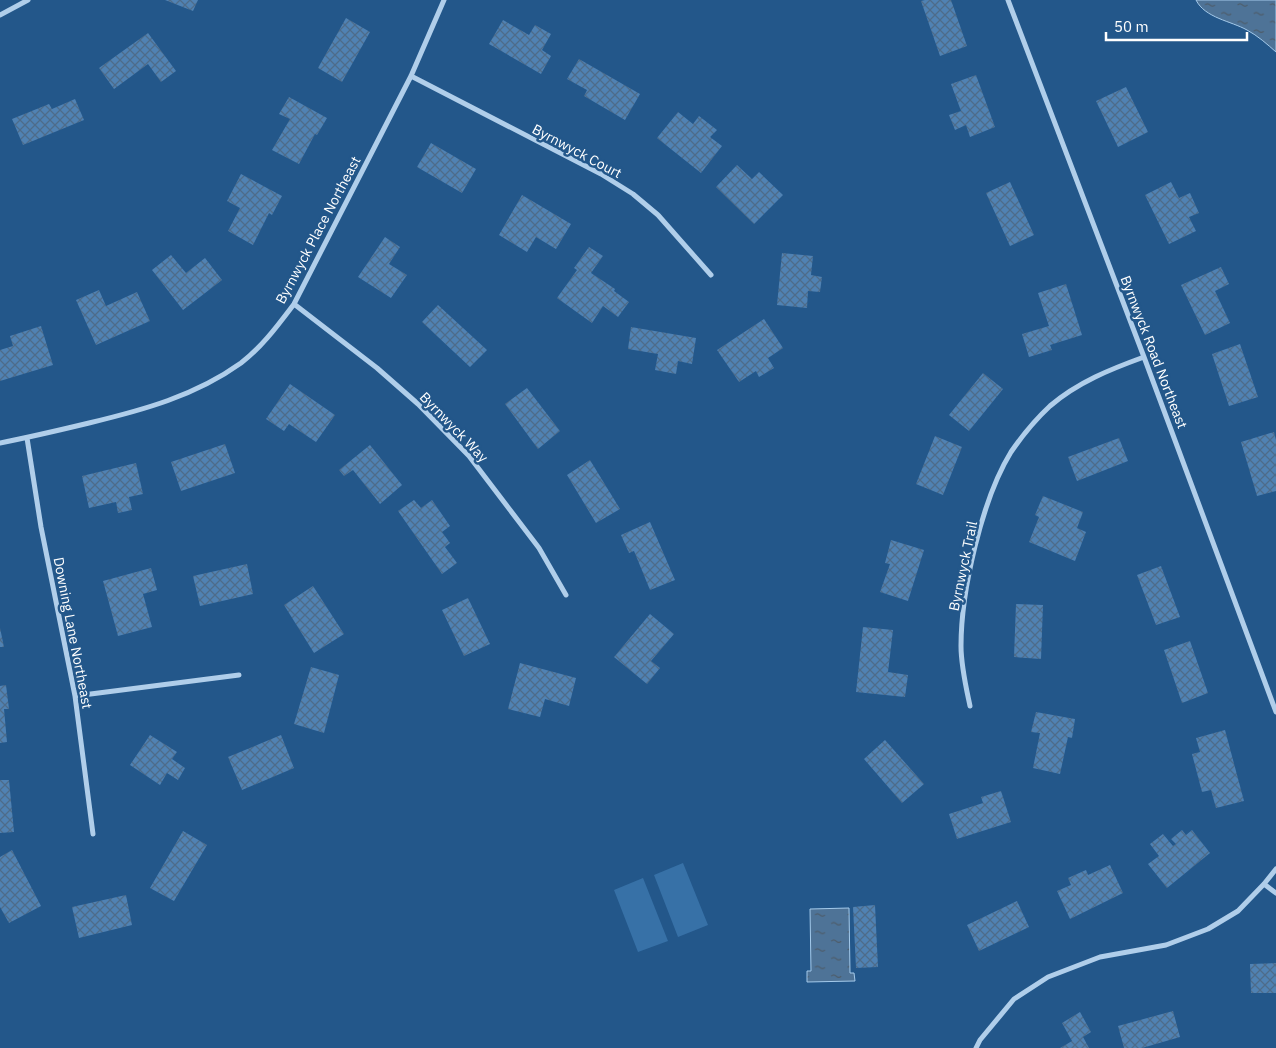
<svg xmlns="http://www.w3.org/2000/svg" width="1276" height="1048" font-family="'IBM Plex Sans',sans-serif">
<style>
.garden{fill:#3771a7}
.water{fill:url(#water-ripples);stroke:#a4caeb}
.building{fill:url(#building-cross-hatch)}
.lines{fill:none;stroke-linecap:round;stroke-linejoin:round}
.minor{stroke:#b0ceea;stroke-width:5}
.labels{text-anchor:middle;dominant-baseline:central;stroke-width:5;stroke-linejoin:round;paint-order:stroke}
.street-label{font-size:14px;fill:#fff;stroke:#23578a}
</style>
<defs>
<pattern id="water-ripples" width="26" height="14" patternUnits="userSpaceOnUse" patternTransform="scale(1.25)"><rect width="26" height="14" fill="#4e7397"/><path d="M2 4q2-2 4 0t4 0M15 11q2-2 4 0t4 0" fill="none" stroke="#4d5c6a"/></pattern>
<pattern id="building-cross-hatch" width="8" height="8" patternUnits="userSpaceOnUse" patternTransform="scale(1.25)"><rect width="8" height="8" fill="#5082b3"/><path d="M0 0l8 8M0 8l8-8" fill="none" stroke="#4e6c8a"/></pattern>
</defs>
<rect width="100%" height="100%" fill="#23578a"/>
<path class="garden" d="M 683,863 L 708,925 L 678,937 L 654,875 Z
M 643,878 L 668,941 L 638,952 L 614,890 Z"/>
<path class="water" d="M 1196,0 L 1276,0 L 1276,52 C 1267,44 1258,36 1247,30 C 1231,21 1205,18 1196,0 Z
M 849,908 L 850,973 L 854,973 L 855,981 L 807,982 L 807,971 L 811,971 L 810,909 Z"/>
<path class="building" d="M 165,0 L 198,0 L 193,11 Z
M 925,0 L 951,0 L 967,46 L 940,56 L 921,1 Z
M 346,18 L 370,32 L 342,82 L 318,68 Z
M 503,20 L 529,35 L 535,25 L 551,34 L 542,50 L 551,56 L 541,74 L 489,44 Z
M 148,33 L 176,71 L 161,82 L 148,64 L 114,89 L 99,68 Z
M 579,59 L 640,94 L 625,120 L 584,96 L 587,90 L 567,79 Z
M 976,75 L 995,127 L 970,137 L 966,125 L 955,130 L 949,115 L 961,111 L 951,84 Z
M 1126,87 L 1148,132 L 1118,147 L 1096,101 Z
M 289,97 L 327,118 L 317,135 L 315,134 L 299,164 L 272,150 L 290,119 L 279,114 Z
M 75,99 L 84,120 L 23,145 L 12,119 L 49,104 L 52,109 Z
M 678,112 L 693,124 L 699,116 L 717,130 L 710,137 L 722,146 L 701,173 L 657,138 Z
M 431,143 L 476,169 L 462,193 L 417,167 Z
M 737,165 L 752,179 L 759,172 L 783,195 L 754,224 L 716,187 Z
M 241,174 L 282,196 L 272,215 L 269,213 L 253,245 L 228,231 L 240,208 L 227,201 Z
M 1010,182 L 1034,235 L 1010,246 L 986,193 Z
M 1171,182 L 1179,198 L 1190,193 L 1199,213 L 1189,217 L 1196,231 L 1169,244 L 1145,195 Z
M 522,195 L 571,224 L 556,249 L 536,237 L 527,252 L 499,235 Z
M 385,237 L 400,247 L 389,264 L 407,275 L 391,298 L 358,277 Z
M 589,247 L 603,256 L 591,273 L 615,289 L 614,291 L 629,302 L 618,317 L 603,306 L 592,323 L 557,298 L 577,270 L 574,268 Z
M 782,253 L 813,256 L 811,275 L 822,277 L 820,292 L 808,291 L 807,308 L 777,305 Z
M 171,255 L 186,273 L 205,258 L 222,280 L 183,310 L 152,270 Z
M 1221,267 L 1229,284 L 1215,291 L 1230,323 L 1205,335 L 1181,285 Z
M 1066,284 L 1082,335 L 1050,345 L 1052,350 L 1029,357 L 1022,334 L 1049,326 L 1038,293 Z
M 99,290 L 106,306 L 137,292 L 150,321 L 96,345 L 76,300 Z
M 438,305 L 487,350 L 470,367 L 422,322 Z
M 764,319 L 783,348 L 768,358 L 774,368 L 759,377 L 756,371 L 739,382 L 717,350 Z
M 41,326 L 53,365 L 0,381 L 0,350 L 13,346 L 10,336 Z
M 631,327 L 696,338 L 692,364 L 678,361 L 676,374 L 655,370 L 658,354 L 628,349 Z
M 1240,344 L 1258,397 L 1229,406 L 1212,354 Z
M 983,373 L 1003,389 L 969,431 L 949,415 Z
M 290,384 L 335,415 L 316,442 L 289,424 L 284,431 L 266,419 Z
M 527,388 L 560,431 L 538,449 L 505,404 Z
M 1274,432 L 1276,440 L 1276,491 L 1257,496 L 1241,442 Z
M 935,436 L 962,447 L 943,495 L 916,484 Z
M 1119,438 L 1128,461 L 1077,481 L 1068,457 Z
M 225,444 L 235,473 L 181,491 L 171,462 Z
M 370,445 L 402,485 L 380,504 L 353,470 L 344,476 L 339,470 Z
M 590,460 L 620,509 L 596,523 L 567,475 Z
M 136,463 L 143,494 L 129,497 L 132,510 L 118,513 L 116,502 L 89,508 L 82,476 Z
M 1043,496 L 1083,512 L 1077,528 L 1086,532 L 1075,561 L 1029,542 L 1039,517 L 1035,515 Z
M 414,500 L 421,508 L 432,500 L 450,526 L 442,532 L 450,543 L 445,547 L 457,563 L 442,574 L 398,511 Z
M 650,522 L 675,580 L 650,590 L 634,551 L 629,553 L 621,535 Z
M 891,540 L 924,550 L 908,601 L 880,592 L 890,564 L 885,563 Z
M 247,564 L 253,594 L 200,606 L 193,576 Z
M 1161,566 L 1180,617 L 1156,625 L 1137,575 Z
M 151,568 L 157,590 L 143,594 L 152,627 L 118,636 L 103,581 Z
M 313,586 L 344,634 L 314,653 L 284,605 Z
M 468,598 L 490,644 L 464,656 L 442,610 Z
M 1016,604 L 1043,605 L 1041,659 L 1014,657 Z
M 650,614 L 674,634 L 651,661 L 660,668 L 647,684 L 614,657 Z
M 863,627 L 893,630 L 888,672 L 908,675 L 905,697 L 856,692 Z
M 0,628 L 4,647 L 0,647 Z
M 1190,641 L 1208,693 L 1182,703 L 1164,650 Z
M 520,663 L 576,678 L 569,706 L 545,699 L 540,717 L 508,709 Z
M 311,667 L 339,675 L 324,733 L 294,724 Z
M 6,685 L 9,709 L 4,709 L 7,742 L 0,743 L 0,686 Z
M 1036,712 L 1075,719 L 1072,738 L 1068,737 L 1060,774 L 1033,768 L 1040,733 L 1031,732 Z
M 1225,730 L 1244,801 L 1216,808 L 1211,790 L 1202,792 L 1192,754 L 1200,752 L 1196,738 Z
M 150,735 L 177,752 L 172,759 L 185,768 L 178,780 L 167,773 L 160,785 L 130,765 Z
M 281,735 L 294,768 L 242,790 L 228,757 Z
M 885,740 L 924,784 L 902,803 L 864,759 Z
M 0,780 L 9,780 L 14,832 L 0,833 Z
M 1001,791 L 1011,822 L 957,839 L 949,814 L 983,803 L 981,797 Z
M 1182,830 L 1186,835 L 1192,830 L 1210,853 L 1167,888 L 1148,864 L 1159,856 L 1150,844 L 1163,834 L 1173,846 L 1176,844 L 1171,839 Z
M 183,831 L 207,845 L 174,901 L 150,888 Z
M 12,850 L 41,906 L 9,923 L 0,907 L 0,857 Z
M 1110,865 L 1123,893 L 1070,919 L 1057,891 L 1071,885 L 1068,878 L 1086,870 L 1088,875 Z
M 126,895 L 132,925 L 79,938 L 72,907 Z
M 1017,901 L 1029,927 L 979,951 L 967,925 Z
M 875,905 L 878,967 L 856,968 L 853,907 Z
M 1276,963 L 1276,993 L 1251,993 L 1250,964 Z
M 1173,1011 L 1180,1037 L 1142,1048 L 1124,1048 L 1118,1026 Z
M 1080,1012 L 1091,1032 L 1083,1037 L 1089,1048 L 1060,1048 L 1072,1041 L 1062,1023 Z"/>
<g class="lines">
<path class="minor" d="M 1008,0 L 1144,357 L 1276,712
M 0,15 L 28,0
M 411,76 L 601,174 L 633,194 L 658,215 L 711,275
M 294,304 L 377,368 L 418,404 L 469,456 L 539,548 L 566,595
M 27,438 L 41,527 L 75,696 L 93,834
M 0,443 C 30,437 60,430 89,423 C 143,410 195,396 241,363 C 262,347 278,325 294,304 L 411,76 L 444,0
M 75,696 L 239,675
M 970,706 C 966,687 961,666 961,646 C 961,591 982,499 1011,452 C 1022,436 1036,419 1050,406 C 1078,382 1111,369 1144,357
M 1264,884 L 1276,893
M 976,1048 L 980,1040 L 1014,999 L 1048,977 L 1100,957 L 1166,945 L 1208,929 L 1238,911 L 1264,884 L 1276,869"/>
</g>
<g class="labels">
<g class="street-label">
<text transform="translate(577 151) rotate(28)">Byrnwyck Court</text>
<text transform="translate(318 230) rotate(-62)">Byrnwyck Place Northeast</text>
<text transform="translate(1154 352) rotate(69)">Byrnwyck Road Northeast</text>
<text transform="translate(454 427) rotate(46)">Byrnwyck Way</text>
<text transform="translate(963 566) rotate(-78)">Byrnwyck Trail</text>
<text transform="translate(73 633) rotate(79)">Downing Lane Northeast</text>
</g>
</g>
<path d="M1106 32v8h141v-8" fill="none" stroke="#ffffff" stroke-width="2.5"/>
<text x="1114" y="32" font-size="15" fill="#ffffff" stroke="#23578a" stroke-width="4" paint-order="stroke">50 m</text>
</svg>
